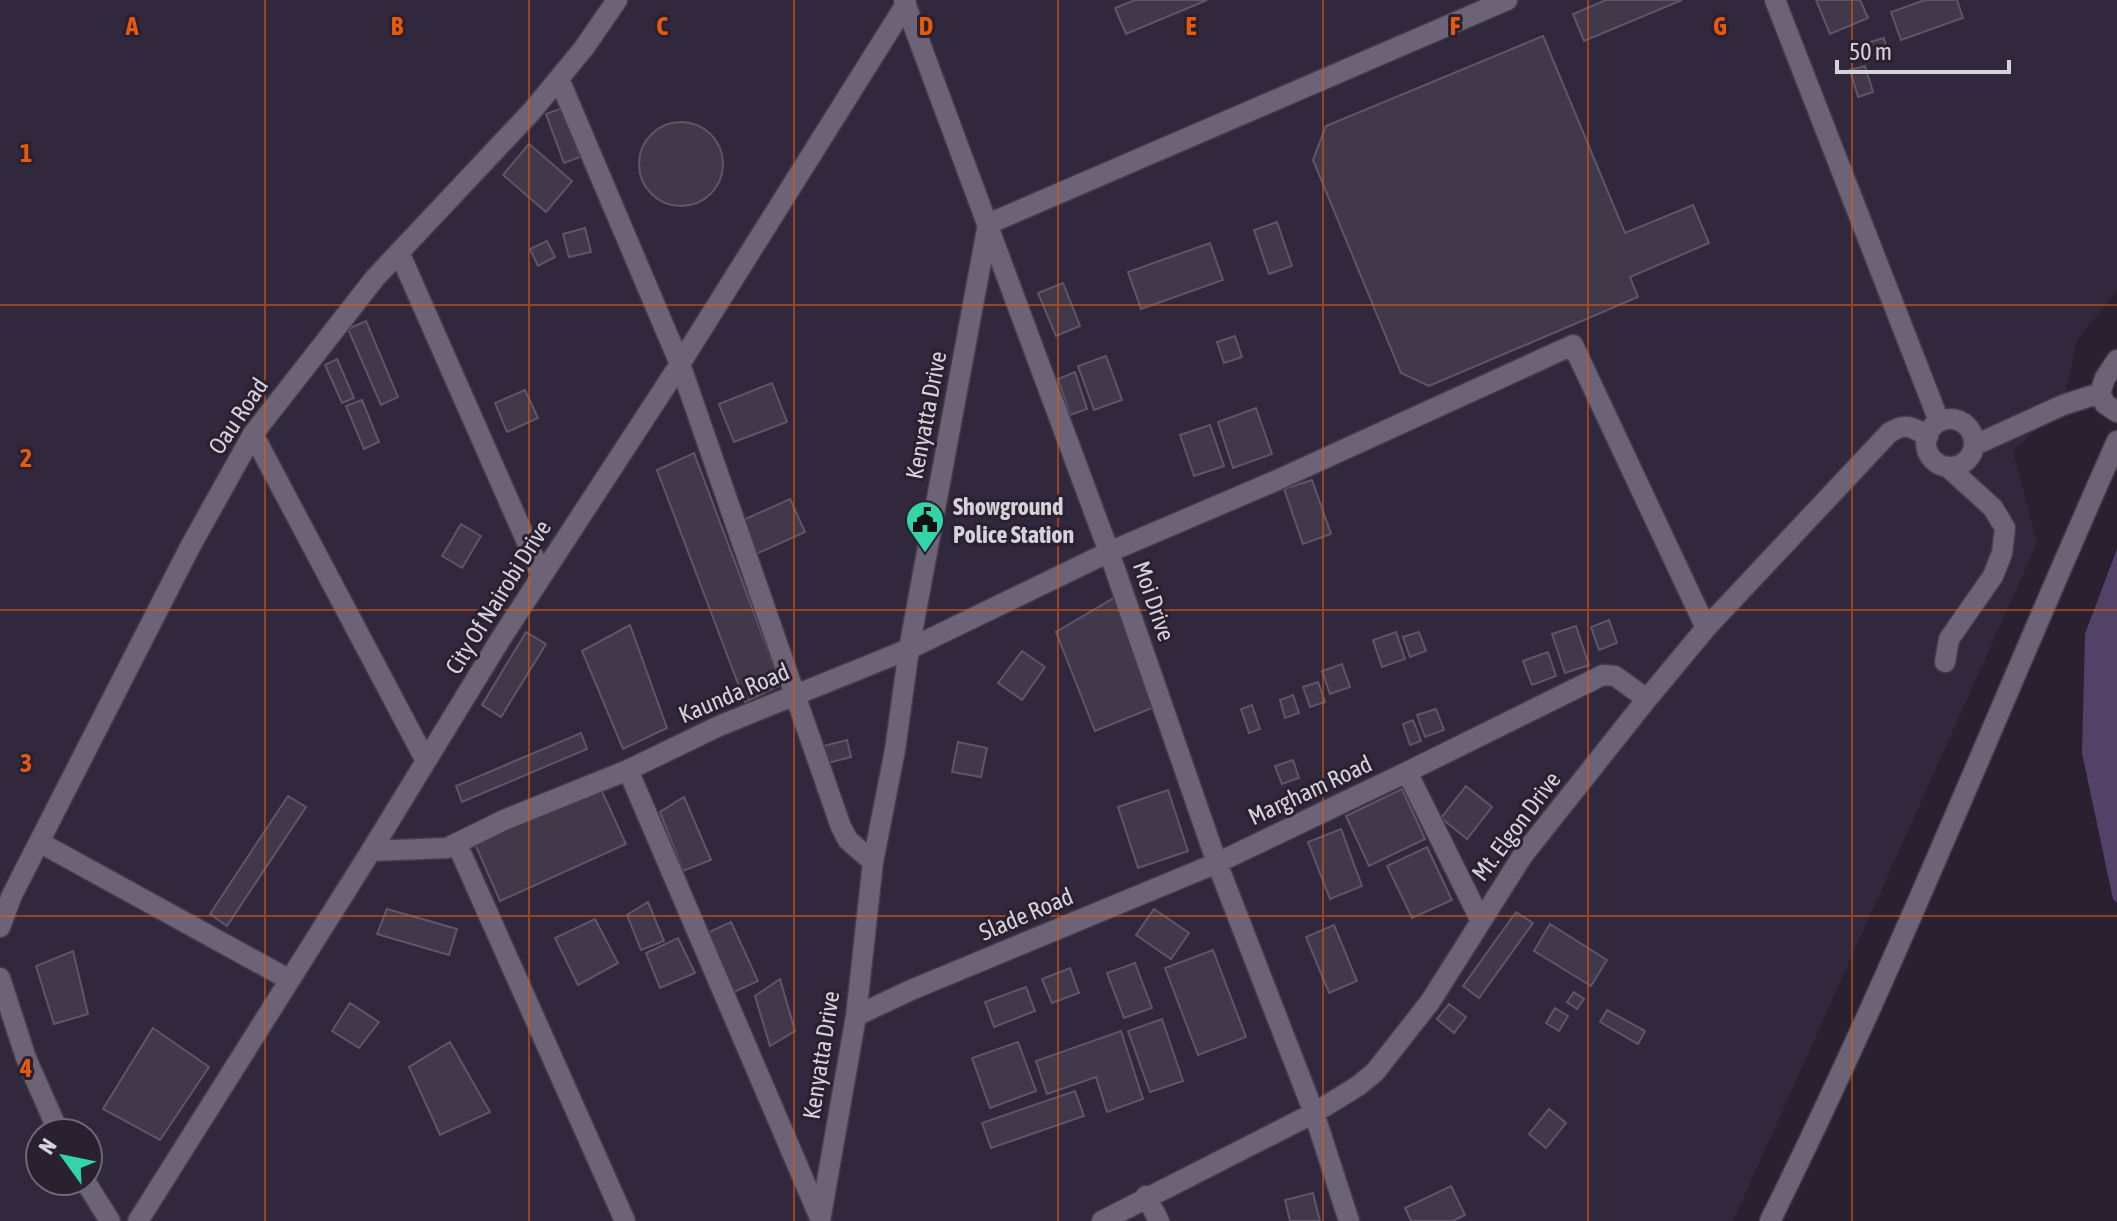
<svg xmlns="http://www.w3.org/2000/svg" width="2117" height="1221" font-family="'Asap Condensed',sans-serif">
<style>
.built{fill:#32283d;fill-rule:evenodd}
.green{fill:#544167}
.building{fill:#41394a;stroke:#5e5667;stroke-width:2}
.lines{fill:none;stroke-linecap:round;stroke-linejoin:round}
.minor-casing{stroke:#443e4b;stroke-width:23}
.minor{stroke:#6c6476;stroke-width:20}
.grid{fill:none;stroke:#e8590c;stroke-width:2;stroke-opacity:0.55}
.labels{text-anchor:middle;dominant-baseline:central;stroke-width:6;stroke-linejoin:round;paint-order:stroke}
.street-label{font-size:24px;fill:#d6d2dc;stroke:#292130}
.poi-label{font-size:24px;font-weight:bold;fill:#d6d2dc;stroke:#292130;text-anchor:start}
.grid-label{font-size:26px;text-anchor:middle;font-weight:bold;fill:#e8590c;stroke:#292130;stroke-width:6;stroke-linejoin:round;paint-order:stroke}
</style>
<rect width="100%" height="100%" fill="#292130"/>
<path class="built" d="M 0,0 L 2117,0 L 2117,291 L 2077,340 L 2063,405 L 2013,451 L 2037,543 L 1733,1221 L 0,1221 ZM 40,1133 L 88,1133 L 88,1181 L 40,1181 Z"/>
<path class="green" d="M 2117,549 L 2117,903 L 2113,899 L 2082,753 L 2085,634 Z"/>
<path class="building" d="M 1135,0 L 1207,0 L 1126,34 L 1115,8 Z
M 1606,0 L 1682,0 L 1584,41 L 1573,14 Z
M 1816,0 L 1860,0 L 1868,18 L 1830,34 Z
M 1925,0 L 1957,0 L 1963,18 L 1901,40 L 1891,12 Z
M 1543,36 L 1625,233 L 1693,205 L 1709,243 L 1630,277 L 1638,297 L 1429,386 L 1401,373 L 1313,160 L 1326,126 Z
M 1884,38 L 1887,51 L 1864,58 L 1860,45 Z
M 1865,66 L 1873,92 L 1858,97 L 1850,70 Z
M 562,108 L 580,157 L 564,163 L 546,114 Z
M639 164a42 42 0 1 1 84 0a42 42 0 1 1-84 0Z
M 529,144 L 572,181 L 546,212 L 503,175 Z
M 1277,222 L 1292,266 L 1269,274 L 1254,230 Z
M 585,228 L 591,252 L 569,257 L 563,234 Z
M 547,241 L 555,257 L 538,266 L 530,249 Z
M 1210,243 L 1223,280 L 1141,309 L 1128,272 Z
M 1063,283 L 1080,326 L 1056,336 L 1038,293 Z
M 366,321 L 398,397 L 381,405 L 348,329 Z
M 1235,336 L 1242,357 L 1224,363 L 1217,342 Z
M 1106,356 L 1122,400 L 1094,410 L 1078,366 Z
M 337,359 L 354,398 L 342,403 L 325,365 Z
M 1075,372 L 1087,409 L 1070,415 L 1058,379 Z
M 772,383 L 787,422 L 734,442 L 719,404 Z
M 525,390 L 538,418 L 507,432 L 495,403 Z
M 362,400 L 379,442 L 364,449 L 346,406 Z
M 1256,408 L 1272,454 L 1233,468 L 1218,422 Z
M 1210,425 L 1224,466 L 1194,476 L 1180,435 Z
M 694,453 L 781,685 L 745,702 L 657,470 Z
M 1312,480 L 1331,534 L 1303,544 L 1284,489 Z
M 790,499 L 805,532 L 756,554 L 741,521 Z
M 461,524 L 481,536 L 462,568 L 442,556 Z
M 1119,595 L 1162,704 L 1095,731 L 1056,632 Z
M 1609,620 L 1617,643 L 1599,650 L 1591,627 Z
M 630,625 L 667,728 L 623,749 L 582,651 Z
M 1576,626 L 1589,665 L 1565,673 L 1552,634 Z
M 526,632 L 546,644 L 501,717 L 482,705 Z
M 1396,632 L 1405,659 L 1382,667 L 1373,640 Z
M 1419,632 L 1426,651 L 1410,657 L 1403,637 Z
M 1022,651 L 1045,667 L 1022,700 L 998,683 Z
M 1548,652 L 1556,676 L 1532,685 L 1523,661 Z
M 1342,664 L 1350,687 L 1330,694 L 1322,671 Z
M 1318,682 L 1325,702 L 1310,707 L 1303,687 Z
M 1293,695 L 1299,713 L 1285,718 L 1280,700 Z
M 1252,705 L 1260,729 L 1249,733 L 1241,709 Z
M 1436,709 L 1444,730 L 1425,737 L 1417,715 Z
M 1413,720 L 1421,741 L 1410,745 L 1403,724 Z
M 581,733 L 587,749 L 462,802 L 456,786 Z
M 847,740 L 851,757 L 824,764 L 820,747 Z
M 958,742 L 987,748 L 981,777 L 952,772 Z
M 1293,760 L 1299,778 L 1282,784 L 1275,766 Z
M 1466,786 L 1492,807 L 1467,839 L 1441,818 Z
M 600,787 L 626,844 L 500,901 L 475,844 Z
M 1402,789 L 1425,839 L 1369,866 L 1346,816 Z
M 1168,790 L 1188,851 L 1138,868 L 1118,807 Z
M 288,796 L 306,807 L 227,926 L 210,914 Z
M 684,797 L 711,860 L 683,871 L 660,812 Z
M 1341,829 L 1362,886 L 1330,899 L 1308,842 Z
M 1427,847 L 1452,900 L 1412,918 L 1387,866 Z
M 648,902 L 664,941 L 641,950 L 627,915 Z
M 387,909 L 457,929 L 449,955 L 377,934 Z
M 1154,909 L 1189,933 L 1171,959 L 1136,935 Z
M 1516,912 L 1533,923 L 1479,998 L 1463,986 Z
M 595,919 L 618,963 L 578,985 L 555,938 Z
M 731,922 L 758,981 L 725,996 L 696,938 Z
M 1550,924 L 1607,960 L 1591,986 L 1534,951 Z
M 1334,925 L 1357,981 L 1329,993 L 1306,937 Z
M 678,938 L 695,973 L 660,988 L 646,953 Z
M 1213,950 L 1246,1037 L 1198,1055 L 1165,968 Z
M 73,951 L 88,1014 L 54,1024 L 36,966 Z
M 1135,963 L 1152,1008 L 1124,1018 L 1107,973 Z
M 1070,968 L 1079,993 L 1052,1003 L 1042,979 Z
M 780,979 L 795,1031 L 770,1046 L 755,996 Z
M 1026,987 L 1035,1011 L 994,1027 L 985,1002 Z
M 1574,992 L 1584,999 L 1577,1009 L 1567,1002 Z
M 350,1003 L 379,1022 L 359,1048 L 332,1031 Z
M 1449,1004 L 1466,1017 L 1454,1033 L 1437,1019 Z
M 1555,1008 L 1568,1016 L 1559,1031 L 1546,1023 Z
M 1607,1010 L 1645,1031 L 1638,1044 L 1600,1022 Z
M 1162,1019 L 1183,1081 L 1150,1092 L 1128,1031 Z
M 153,1028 L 209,1067 L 160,1140 L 103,1109 Z
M 1121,1031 L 1143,1099 L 1107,1112 L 1096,1077 L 1047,1094 L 1036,1061 Z
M 450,1042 L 490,1112 L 440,1135 L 409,1067 Z
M 1018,1042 L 1036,1091 L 990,1108 L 972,1058 Z
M 1075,1091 L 1084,1116 L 991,1148 L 982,1123 Z
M 1549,1109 L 1566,1123 L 1546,1148 L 1529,1134 Z
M 1451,1186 L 1465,1215 L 1453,1221 L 1411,1221 L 1405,1208 Z
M 1313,1193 L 1320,1221 L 1290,1221 L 1285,1200 Z"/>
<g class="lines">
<defs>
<path id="minor" d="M 904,0 L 1109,552 L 1217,863 L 1314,1113 L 1349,1221
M 1775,0 L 1939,421
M 559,79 L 680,364 L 841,827 L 848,840 L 873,862
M 399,252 L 542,576
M 2100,393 L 2105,404 L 2117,412
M1926 443a24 24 0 1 1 48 0a24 24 0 1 1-48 0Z
M 253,434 L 426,761
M 1975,445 L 2063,405 L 2100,393 L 2105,378 L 2117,360
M 1945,662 L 1949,639 L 1993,576 L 2002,553 L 2005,528 L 1993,508 L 1949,468
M 628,770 L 820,1218
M 1407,772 L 1603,675 L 1615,676 L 1647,699
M 39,842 L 290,980
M 457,844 L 625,1221
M 371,851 L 447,848 L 504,820 L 628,770 L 719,726 L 909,649 L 1109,552 L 1275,481 L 1573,345 L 1706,628
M 0,927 L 12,895 L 190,547 L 253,434 L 375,278 L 532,111 L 584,48 L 617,0
M 0,978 L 26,1058 L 59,1133
M 856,1016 L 911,990 L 1217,863 L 1407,772 L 1480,919
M 85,1181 L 110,1221
M 1146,1196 L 1159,1221
M 138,1221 L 371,851 L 500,640 L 680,364 L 906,4
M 820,1221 L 856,1016 L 873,862 L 895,750 L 909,649 L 988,224 L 1507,0
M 1102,1221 L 1314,1113 L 1358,1086 L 1375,1072 L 1430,1002 L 1523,855 L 1647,699 L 1706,628 L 1889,433 C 1906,422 1911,427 1928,436
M 1770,1221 C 1897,966 2001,701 2117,441"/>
</defs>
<use href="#minor" class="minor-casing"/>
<use href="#minor" class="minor"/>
</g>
<path class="grid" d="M 265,0 L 265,1221M 529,0 L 529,1221M 794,0 L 794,1221M 1058,0 L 1058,1221M 1323,0 L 1323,1221M 1588,0 L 1588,1221M 1852,0 L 1852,1221M 0,305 L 2117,305M 0,610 L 2117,610M 0,916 L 2117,916"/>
<defs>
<symbol id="civic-pin" viewBox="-11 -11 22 30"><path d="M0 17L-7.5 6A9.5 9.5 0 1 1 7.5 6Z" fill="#34d4a8" stroke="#292130"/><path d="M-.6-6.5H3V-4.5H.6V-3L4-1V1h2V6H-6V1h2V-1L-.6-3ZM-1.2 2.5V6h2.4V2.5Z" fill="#111"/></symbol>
</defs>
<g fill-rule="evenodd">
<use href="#civic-pin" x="903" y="498" width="44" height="60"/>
</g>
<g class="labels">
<g class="street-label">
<text transform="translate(926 415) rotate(-79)">Kenyatta Drive</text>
<text transform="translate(238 416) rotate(-56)">Oau Road</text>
<text transform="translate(498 597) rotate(-58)">City Of Nairobi Drive</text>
<text transform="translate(1154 601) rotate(71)">Moi Drive</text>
<text transform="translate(734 693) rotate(-23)">Kaunda Road</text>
<text transform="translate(1310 790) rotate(-25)">Margham Road</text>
<text transform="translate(1516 826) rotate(-53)">Mt. Elgon Drive</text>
<text transform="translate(1026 914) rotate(-23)">Slade Road</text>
<text transform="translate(821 1055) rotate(-81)">Kenyatta Drive</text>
</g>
<g class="poi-label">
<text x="953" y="506">Showground<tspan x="953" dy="28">Police Station</tspan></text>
</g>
</g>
<g class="grid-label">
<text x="132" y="35">A</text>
<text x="397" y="35">B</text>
<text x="662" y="35">C</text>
<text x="926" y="35">D</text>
<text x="1191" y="35">E</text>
<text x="1455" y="35">F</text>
<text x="1720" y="35">G</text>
<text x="26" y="162">1</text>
<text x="26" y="467">2</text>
<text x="26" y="772">3</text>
<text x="26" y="1077">4</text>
</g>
<g transform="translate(64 1157) rotate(303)"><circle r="38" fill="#292130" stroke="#6e6875" stroke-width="2"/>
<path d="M0-6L14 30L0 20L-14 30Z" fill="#34d4a8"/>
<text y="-12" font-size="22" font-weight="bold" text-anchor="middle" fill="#d6d2dc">N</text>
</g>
<path d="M1837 60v12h172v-12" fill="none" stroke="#d6d2dc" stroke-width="4"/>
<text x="1849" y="60" font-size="24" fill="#d6d2dc" stroke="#292130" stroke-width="6" paint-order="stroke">50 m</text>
</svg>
